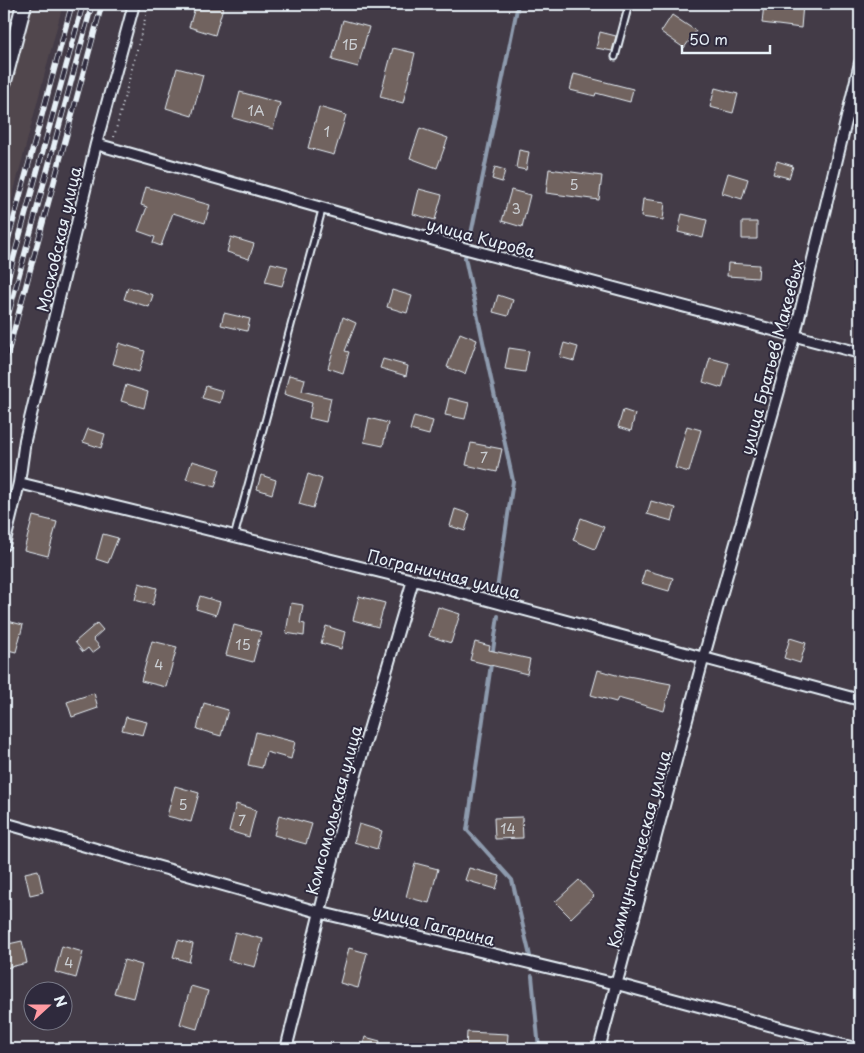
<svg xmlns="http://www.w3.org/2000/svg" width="864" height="1053" font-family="'Playpen Sans',sans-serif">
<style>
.built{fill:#51474e}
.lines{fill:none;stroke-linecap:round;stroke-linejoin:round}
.stream{stroke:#8e9bae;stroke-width:4}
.building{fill:#71635f;stroke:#e8f1f8}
.service-casing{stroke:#e8f1f8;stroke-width:9}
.minor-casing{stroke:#e8f1f8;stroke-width:14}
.secondary-casing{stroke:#e8f1f8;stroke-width:18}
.path{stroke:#e8f1f8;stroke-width:2;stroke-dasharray:1 4;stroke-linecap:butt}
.service{stroke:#2f2a3d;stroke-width:5}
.minor{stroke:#2f2a3d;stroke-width:10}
.secondary{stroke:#2f2a3d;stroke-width:14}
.rail-casing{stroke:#e8f1f8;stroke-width:5.5}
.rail{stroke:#2f2a3d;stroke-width:4;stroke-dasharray:11;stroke-linecap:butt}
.labels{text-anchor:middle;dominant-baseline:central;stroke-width:4;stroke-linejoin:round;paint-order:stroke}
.number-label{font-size:14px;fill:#caced2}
.street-label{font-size:16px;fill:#e8f1f8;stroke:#2f2a3d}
</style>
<rect width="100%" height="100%" fill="#433b47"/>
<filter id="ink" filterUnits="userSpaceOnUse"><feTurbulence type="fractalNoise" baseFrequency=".02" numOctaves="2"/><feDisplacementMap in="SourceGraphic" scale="10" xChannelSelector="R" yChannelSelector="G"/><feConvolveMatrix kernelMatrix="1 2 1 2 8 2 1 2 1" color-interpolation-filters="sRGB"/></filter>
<g filter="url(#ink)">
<path class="built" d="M 32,4 L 63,4 L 4,229 L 4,110 Z"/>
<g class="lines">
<path class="stream" d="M 470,239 L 518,4
M 466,253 L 465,258 L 513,481 L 496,596
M 498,616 L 467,830 L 512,880 L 530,956
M 532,976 L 539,1049"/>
</g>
<path class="building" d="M 196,4 L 224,4 L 215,35 L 189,27 Z
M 764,4 L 803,4 L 801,28 L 762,23 Z
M 672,15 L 696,31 L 684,48 L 661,32 Z
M 343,20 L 369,27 L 358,67 L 332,60 Z
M 600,32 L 616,36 L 612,51 L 596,48 Z
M 393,48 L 415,53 L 403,103 L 380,97 Z
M 177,68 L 203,75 L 192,116 L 166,108 Z
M 574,74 L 633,89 L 630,102 L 596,93 L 595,96 L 570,90 Z
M 715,88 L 738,94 L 733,113 L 710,107 Z
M 240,92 L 280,103 L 273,129 L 233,118 Z
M 319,107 L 346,115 L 334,155 L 308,148 Z
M 420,128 L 448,138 L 437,168 L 410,158 Z
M 519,150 L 529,152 L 526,170 L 516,168 Z
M 777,161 L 793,166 L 789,178 L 773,174 Z
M 495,167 L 505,170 L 502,182 L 492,179 Z
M 549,169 L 602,176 L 599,200 L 546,193 Z
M 728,173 L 748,179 L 742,199 L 722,193 Z
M 146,187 L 210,205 L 205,223 L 173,213 L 161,246 L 153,243 L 155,237 L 138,231 L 147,207 L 141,205 Z
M 419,189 L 442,195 L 435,220 L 413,214 Z
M 511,190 L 530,195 L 522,227 L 502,221 Z
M 643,199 L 665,202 L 663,220 L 641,217 Z
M 682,214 L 707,220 L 703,238 L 678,232 Z
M 742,222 L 757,222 L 757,239 L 742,239 Z
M 231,237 L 254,244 L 249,259 L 227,252 Z
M 271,263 L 288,267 L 282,286 L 265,282 Z
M 728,263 L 759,265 L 758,278 L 727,276 Z
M 128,287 L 153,295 L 149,307 L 124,299 Z
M 392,290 L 412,296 L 407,313 L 387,307 Z
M 498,295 L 513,300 L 508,316 L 493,312 Z
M 224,313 L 250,319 L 247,331 L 221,325 Z
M 343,317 L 356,323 L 345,351 L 349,352 L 343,373 L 328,368 Z
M 460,333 L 477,340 L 465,374 L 447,367 Z
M 119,343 L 145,351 L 139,372 L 113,364 Z
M 564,343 L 578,347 L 574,361 L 560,357 Z
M 509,348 L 529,351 L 525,372 L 505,369 Z
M 710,358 L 729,363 L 722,388 L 703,382 Z
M 383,359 L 408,366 L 406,376 L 380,368 Z
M 289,375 L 305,379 L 302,391 L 331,398 L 326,422 L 309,418 L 312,403 L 284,394 Z
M 126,385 L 148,392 L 144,408 L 121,401 Z
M 206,386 L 223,391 L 220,403 L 202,398 Z
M 449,398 L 469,403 L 465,419 L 445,415 Z
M 623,410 L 635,414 L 631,431 L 618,427 Z
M 414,416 L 433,421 L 429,435 L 410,430 Z
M 369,418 L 388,423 L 383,446 L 364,442 Z
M 687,426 L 701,430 L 689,472 L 675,468 Z
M 88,429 L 105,434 L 101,448 L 83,442 Z
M 471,443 L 502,449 L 497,472 L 466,465 Z
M 192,461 L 220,469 L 215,487 L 186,479 Z
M 308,474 L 322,479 L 313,508 L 299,504 Z
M 261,475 L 276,480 L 272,494 L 257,489 Z
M 651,501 L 676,508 L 672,521 L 647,514 Z
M 455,509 L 470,514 L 465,531 L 450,526 Z
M 33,516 L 57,522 L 48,556 L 24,550 Z
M 581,518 L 604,527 L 595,549 L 573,540 Z
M 103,534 L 118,538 L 108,563 L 96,559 Z
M 645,570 L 673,578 L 669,591 L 641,583 Z
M 139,583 L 157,588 L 153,605 L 135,600 Z
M 200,596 L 220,602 L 216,615 L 196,609 Z
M 359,596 L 385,603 L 378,627 L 353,620 Z
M 291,603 L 303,605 L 300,623 L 305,624 L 304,636 L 286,633 Z
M 438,607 L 460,614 L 451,643 L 429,636 Z
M 4,620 L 23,625 L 16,652 L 4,649 Z
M 97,623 L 103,630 L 93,639 L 100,647 L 92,653 L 88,648 L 83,652 L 75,642 Z
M 234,625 L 261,632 L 253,662 L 226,655 Z
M 326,626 L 345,632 L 341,649 L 321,643 Z
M 790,638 L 806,643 L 800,663 L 784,658 Z
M 152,641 L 177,647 L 166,687 L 141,681 Z
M 475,642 L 490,646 L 489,650 L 530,659 L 527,674 L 470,660 Z
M 598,670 L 627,678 L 628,676 L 671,684 L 664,711 L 618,698 L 616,702 L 591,695 Z
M 94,693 L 98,708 L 72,717 L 67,702 Z
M 204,703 L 228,710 L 221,736 L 197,729 Z
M 126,717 L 147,722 L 143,735 L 122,730 Z
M 256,732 L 295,742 L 291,759 L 266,752 L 262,768 L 248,765 Z
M 175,786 L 199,793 L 191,822 L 167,816 Z
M 236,804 L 256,810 L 249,837 L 229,831 Z
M 279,815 L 312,824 L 306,844 L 274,835 Z
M 522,817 L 523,838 L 495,839 L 494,818 Z
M 359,824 L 382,831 L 377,849 L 354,842 Z
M 415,863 L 438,869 L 429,903 L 406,897 Z
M 469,868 L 500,876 L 496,889 L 465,880 Z
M 38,870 L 43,892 L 30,895 L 25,873 Z
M 579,880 L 594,896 L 571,918 L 555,902 Z
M 235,932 L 263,939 L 255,967 L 228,960 Z
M 178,940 L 193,944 L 189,962 L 173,957 Z
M 22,941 L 27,963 L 6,968 L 4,945 Z
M 62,946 L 83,952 L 76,978 L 55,972 Z
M 349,948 L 367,953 L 358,988 L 340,983 Z
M 124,960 L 142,965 L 133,998 L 114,993 Z
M 191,986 L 208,991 L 197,1029 L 180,1024 Z
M 467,1032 L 508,1034 L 507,1049 L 466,1049 Z
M 365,1037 L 380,1041 L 378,1049 L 362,1049 Z"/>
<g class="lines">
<defs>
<path id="service" d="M 615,57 L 629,4
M 234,537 L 322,210"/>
<path id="minor" d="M 96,144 L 452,245 L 860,353
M 19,483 L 421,582 L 860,700
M 4,545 L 19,483 L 25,440 L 96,144 L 134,4
M 4,823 L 322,913 L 617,984 L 858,1049
M 286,1049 L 344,815 L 413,580
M 599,1049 L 704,656 L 795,334 L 860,63"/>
<path id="secondary" d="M 4,81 L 24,4"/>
</defs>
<use href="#service" class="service-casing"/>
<use href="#minor" class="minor-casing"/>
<use href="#secondary" class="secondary-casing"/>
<path class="path" d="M 114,137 L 149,4"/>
<use href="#service" class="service"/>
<use href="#minor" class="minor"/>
<use href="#secondary" class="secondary"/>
<defs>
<path id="rail" d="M 4,255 L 72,4
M 4,293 L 83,4
M 4,331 L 92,4
M 4,367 L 102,4"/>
</defs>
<use href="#rail" class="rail-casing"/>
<use href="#rail" class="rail"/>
</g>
</g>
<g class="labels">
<g class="number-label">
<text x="350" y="44">1Б</text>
<text x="256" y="110">1А</text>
<text x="327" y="131">1</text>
<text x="574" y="184">5</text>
<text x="516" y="208">3</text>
<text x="484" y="457">7</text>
<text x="243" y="644">15</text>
<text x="159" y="664">4</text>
<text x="183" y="804">5</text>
<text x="242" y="820">7</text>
<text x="508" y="828">14</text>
<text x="69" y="962">4</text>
</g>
<g class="street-label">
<text transform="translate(481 237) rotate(15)">улица Кирова</text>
<text transform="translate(58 239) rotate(-77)">Московская улица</text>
<text transform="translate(771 357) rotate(-75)">улица Братьев Макеевых</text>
<text transform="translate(444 573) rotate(14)">Пограничная улица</text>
<text transform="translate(333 810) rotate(-75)">Комсомольская улица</text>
<text transform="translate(638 849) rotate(-75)">Коммунистическая улица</text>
<text transform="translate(434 924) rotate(14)">улица Гагарина</text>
</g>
</g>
<rect width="864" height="1053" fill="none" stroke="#2f2a3d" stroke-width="20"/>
<rect x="10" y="10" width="844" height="1033" fill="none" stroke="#e8f1f8" stroke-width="2" filter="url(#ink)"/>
<g transform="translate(48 1006) rotate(69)"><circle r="24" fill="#2f2a3d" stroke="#797a88"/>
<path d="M0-4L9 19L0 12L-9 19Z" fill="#ff9aa2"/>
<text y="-8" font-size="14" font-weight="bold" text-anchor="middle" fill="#e8f1f8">N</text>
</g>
<path d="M682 45v8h88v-8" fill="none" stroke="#e8f1f8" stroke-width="2.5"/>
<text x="689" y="45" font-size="15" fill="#e8f1f8" stroke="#2f2a3d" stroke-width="4" paint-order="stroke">50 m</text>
</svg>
